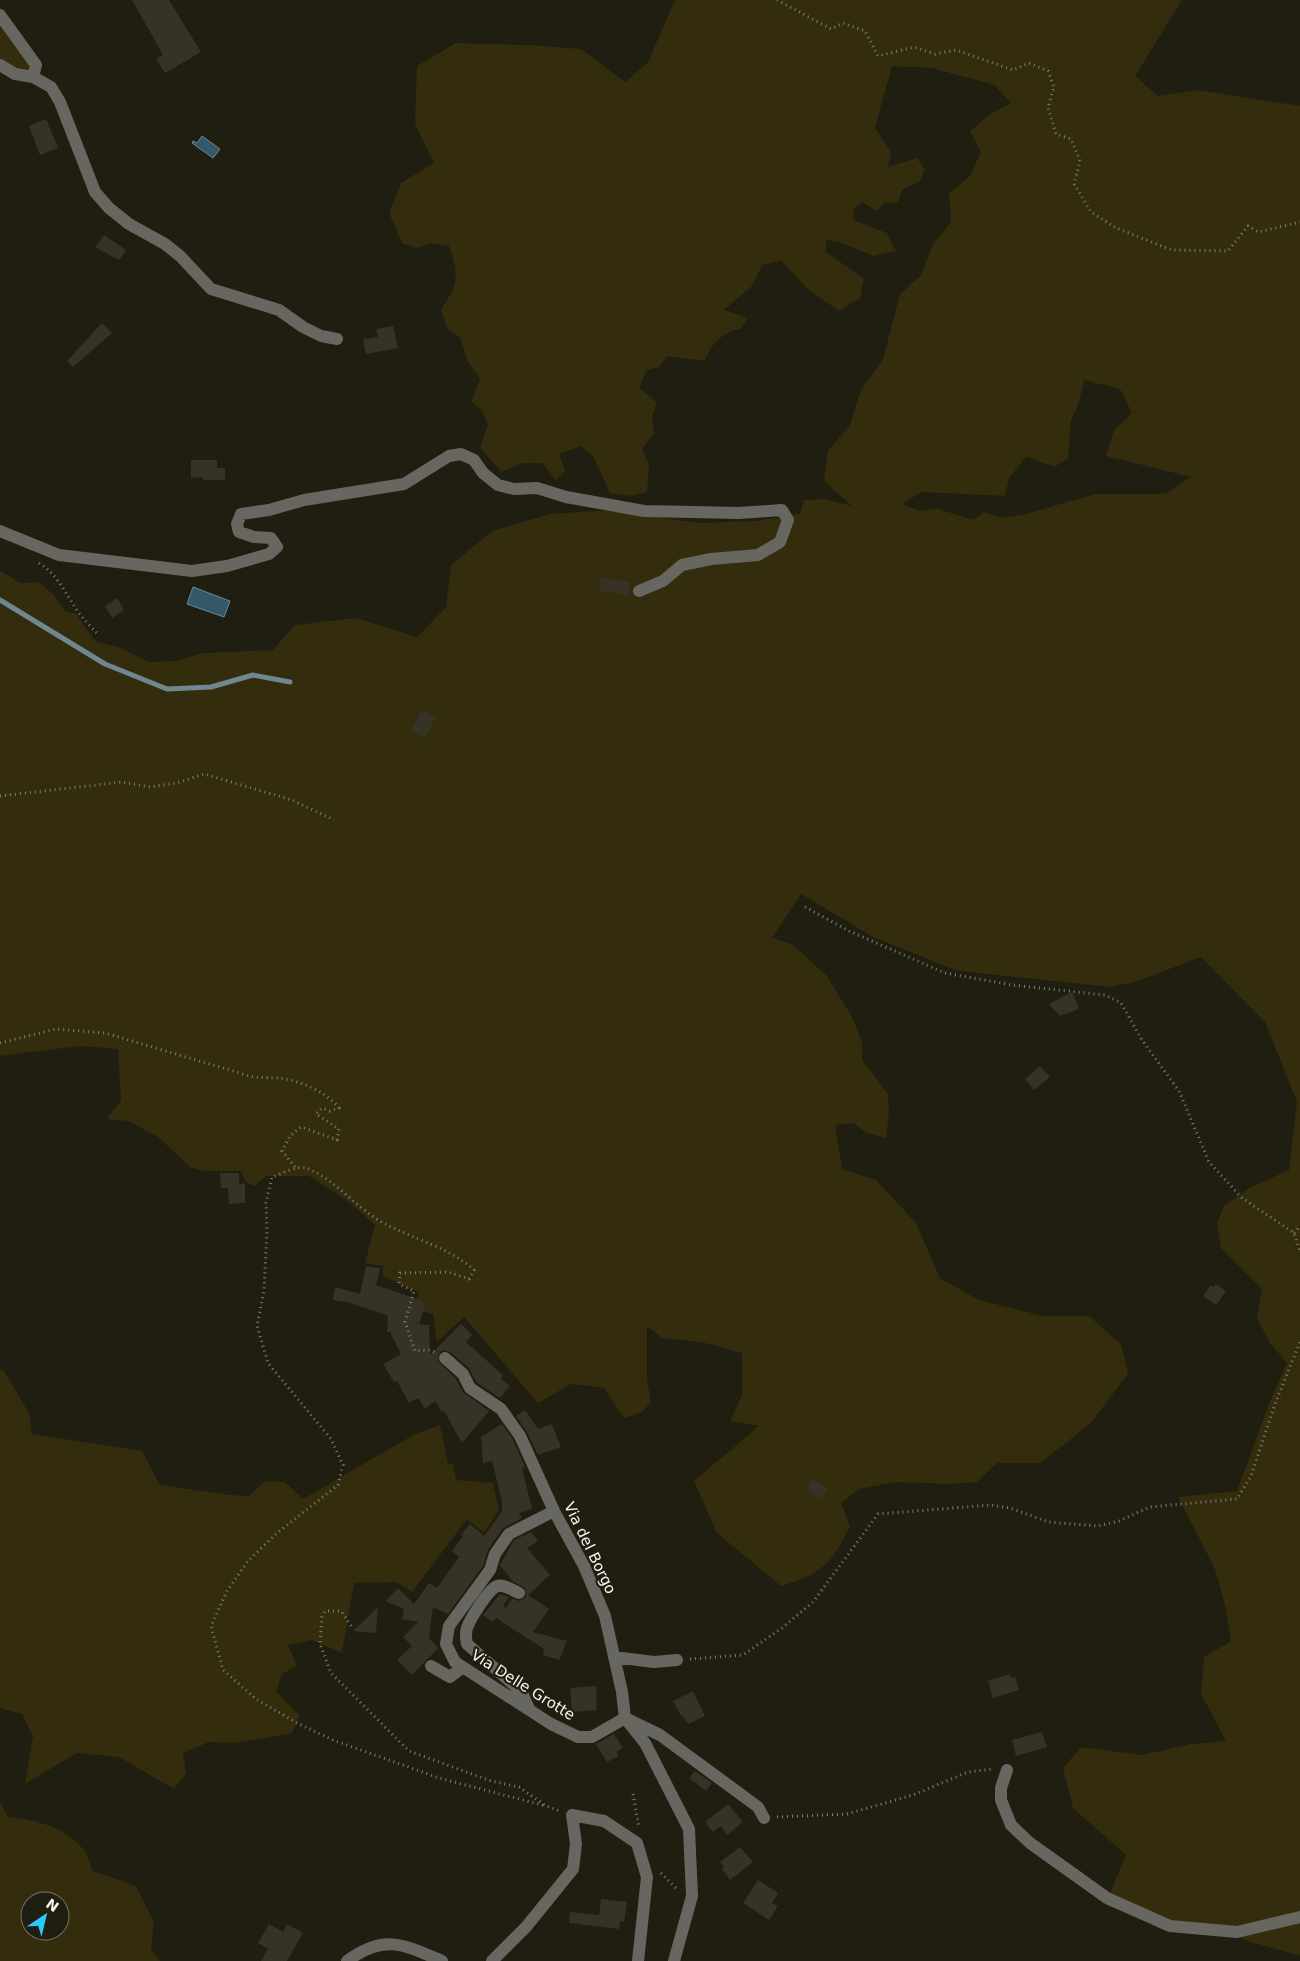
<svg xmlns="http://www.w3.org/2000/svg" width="1300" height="1961" font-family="'DejaVu Sans',sans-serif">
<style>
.green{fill:#332c0d;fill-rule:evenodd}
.water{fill:#355868;stroke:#6f8790}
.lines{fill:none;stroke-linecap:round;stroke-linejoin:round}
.stream{stroke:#6f8790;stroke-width:5}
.building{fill:#363326}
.path{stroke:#827f75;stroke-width:3;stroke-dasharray:1 4;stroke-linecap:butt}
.minor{stroke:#686660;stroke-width:12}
.labels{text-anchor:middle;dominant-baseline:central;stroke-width:4.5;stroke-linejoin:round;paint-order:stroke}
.street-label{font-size:15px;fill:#f6f4ec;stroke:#201d11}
</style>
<rect width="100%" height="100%" fill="#201d11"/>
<path class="green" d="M 675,0 L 1182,0 L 1135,76 L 1158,96 L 1197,90 L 1300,106 L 1300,1954 L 1298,1955 L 1247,1941 L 1233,1935 L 1179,1933 L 1105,1905 L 1126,1855 L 1073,1808 L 1063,1768 L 1081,1747 L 1142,1755 L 1191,1744 L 1226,1741 L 1201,1694 L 1204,1657 L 1231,1641 L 1225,1605 L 1215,1569 L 1178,1497 L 1237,1491 L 1270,1401 L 1287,1363 L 1270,1343 L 1257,1318 L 1262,1289 L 1221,1248 L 1217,1223 L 1224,1206 L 1251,1187 L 1289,1170 L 1297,1102 L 1265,1022 L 1201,957 L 1138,981 L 1110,987 L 958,971 L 873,937 L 801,894 L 772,938 L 792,944 L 827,976 L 852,1017 L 862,1042 L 862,1060 L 888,1094 L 889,1111 L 886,1138 L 867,1133 L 853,1123 L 835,1125 L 842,1169 L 876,1180 L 916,1223 L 940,1278 L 979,1300 L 1043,1316 L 1089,1316 L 1121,1344 L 1128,1374 L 1090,1424 L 1040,1463 L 997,1463 L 977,1482 L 948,1484 L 898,1482 L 859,1489 L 841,1503 L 850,1526 C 832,1564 822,1574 781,1586 L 717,1533 L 694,1481 L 759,1426 L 730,1421 L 742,1395 L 742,1353 L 701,1342 L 662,1338 L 647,1326 L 647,1380 L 651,1402 L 642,1412 L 624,1418 L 604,1388 L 571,1384 L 538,1403 L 464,1317 L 437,1342 L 433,1314 L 415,1309 L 418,1292 L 383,1276 L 383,1266 L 365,1263 L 375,1225 L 348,1201 L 309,1176 L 266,1176 L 254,1186 L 246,1182 L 241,1171 L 204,1171 L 190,1167 L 158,1137 L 128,1121 L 107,1119 L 121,1100 L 118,1049 L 80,1046 L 0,1056 L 0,571 L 21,583 L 39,582 L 54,595 L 65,611 L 76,614 L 96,642 L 119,647 L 148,662 L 175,661 L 203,653 L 273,650 L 295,625 L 356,618 L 417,637 L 446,607 L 451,565 L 492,531 L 550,514 L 609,510 L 699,523 L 755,521 L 800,514 L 804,500 L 825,499 L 852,506 L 824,481 L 828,451 L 850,425 L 860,392 L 883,359 L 900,294 L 921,275 L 933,244 L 951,222 L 949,193 L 970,176 L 981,152 L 970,131 L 990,114 L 1011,103 L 994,85 L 932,68 L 892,66 L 875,128 L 891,152 L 888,167 L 917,158 L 925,170 L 919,182 L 902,190 L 898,202 L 884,203 L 877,211 L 862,202 L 854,209 L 853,220 L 887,233 L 896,251 L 873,256 L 839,242 L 826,240 L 826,252 L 864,279 L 860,298 L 839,311 L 809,290 L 781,261 L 762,265 L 752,286 L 724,310 L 748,318 L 740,329 C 721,333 711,344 705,361 L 667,356 L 659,367 L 647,370 L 639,387 L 657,403 L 652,417 L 654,433 L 642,449 L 649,464 L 647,492 L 630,496 L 610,493 L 593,456 L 581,446 L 559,454 L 565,471 L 556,480 L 542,463 L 523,463 L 501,472 L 480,447 L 488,425 L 482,410 L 471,402 L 480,379 L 467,360 L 460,337 L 447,329 L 441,309 C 459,284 459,276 449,246 L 431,243 L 418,248 L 402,243 L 389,213 L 401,183 L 434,163 L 415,124 L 417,66 L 456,43 L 530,45 L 581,49 L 625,82 L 648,62 ZM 1084,380 L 1120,389 L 1132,413 L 1114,430 L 1106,456 L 1191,477 L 1165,494 L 1095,494 L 1022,515 L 1001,518 L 984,512 L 974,520 L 938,509 L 920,511 L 903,504 L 921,492 L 1005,496 L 1009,478 L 1026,457 L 1054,467 L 1068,459 L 1071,421 L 1079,402 Z
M 0,20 L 32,64 L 31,73 L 0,62 Z
M 0,1369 L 4,1371 L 29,1413 L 32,1434 L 142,1451 L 160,1485 L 230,1495 L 249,1496 L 265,1481 L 285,1482 L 303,1499 L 415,1434 L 440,1425 L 448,1464 L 453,1463 L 456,1480 L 493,1483 L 499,1509 L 484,1533 L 467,1519 L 412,1592 L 396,1582 L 354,1583 L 342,1653 L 312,1640 L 288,1645 L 297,1666 L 282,1674 L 276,1692 L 300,1715 L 292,1733 L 235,1743 L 209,1742 L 183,1753 L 186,1773 L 174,1789 L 119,1757 L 77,1753 L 25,1784 L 33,1736 L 22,1714 L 0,1708 Z
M 0,1802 L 8,1817 C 36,1820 65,1826 84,1850 C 88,1855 90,1865 93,1871 L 136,1886 L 154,1922 L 151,1948 L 160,1961 L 0,1961 ZM 30,1901 L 60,1901 L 60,1931 L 30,1931 Z"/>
<path class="water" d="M 202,136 L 220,149 L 213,158 L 192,143 L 193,141 L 197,143 Z
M 193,587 L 230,601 L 224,617 L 187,604 Z"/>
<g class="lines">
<path class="stream" d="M 0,600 L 105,664 L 167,689 L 211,687 L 253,675 L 290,682"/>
</g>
<path class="building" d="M 132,0 L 169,0 L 201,52 L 165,73 L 156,59 L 163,55 Z
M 46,119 L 58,148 L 40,155 L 29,126 Z
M 104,235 L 126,250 L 119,260 L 95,247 Z
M 102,323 L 112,333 L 73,367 L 67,361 Z
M 393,326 L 398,348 L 366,354 L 363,339 L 378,337 L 376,329 Z
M 191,460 L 217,460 L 217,468 L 225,468 L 225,480 L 203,480 L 203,477 L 191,478 Z
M 601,578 L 630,582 L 628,595 L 599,591 Z
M 117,598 L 124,610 L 112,618 L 105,606 Z
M 421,710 L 436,717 L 425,738 L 411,731 Z
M 1072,992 L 1079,1009 L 1060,1016 L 1049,1004 Z
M 1040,1066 L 1050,1077 L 1034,1090 L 1025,1079 Z
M 220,1173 L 239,1173 L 239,1184 L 245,1183 L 245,1203 L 229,1204 L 228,1188 L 221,1188 Z
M 366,1266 L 380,1268 L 376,1285 L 426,1302 L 419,1324 L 429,1325 L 430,1355 L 461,1324 L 472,1335 L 466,1342 L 503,1375 L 501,1379 L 510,1386 L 500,1398 L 476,1382 L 469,1368 L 450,1352 L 443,1350 L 439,1353 L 438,1361 L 456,1379 L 463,1392 L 489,1411 L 462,1443 L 444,1411 L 442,1412 L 435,1401 L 425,1409 L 418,1398 L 409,1403 L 397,1381 L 394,1382 L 383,1364 L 401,1354 L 390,1332 L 387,1332 L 388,1316 L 351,1303 L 333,1300 L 335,1287 L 360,1294 Z
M 1216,1284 L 1226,1291 L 1216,1305 L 1203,1296 L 1211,1285 L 1213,1287 Z
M 525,1410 L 538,1429 L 552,1424 L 561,1447 L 538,1455 L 527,1432 L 516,1416 Z
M 502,1424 L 513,1440 L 525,1467 L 522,1468 L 532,1509 L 519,1513 L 522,1518 L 502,1529 L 488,1550 L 483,1566 L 448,1614 L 433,1607 L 429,1638 L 438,1648 L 412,1675 L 397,1660 L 412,1646 L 403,1637 L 418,1622 L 402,1619 L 404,1609 L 385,1601 L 398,1588 L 414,1604 L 429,1583 L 437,1588 L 459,1557 L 452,1551 L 463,1536 L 462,1534 L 470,1524 L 484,1536 L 502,1512 L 502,1501 L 492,1461 L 483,1463 L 481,1437 Z
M 812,1479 L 828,1489 L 822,1499 L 806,1490 Z
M 531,1532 L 538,1541 L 527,1548 L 550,1575 L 528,1595 L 549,1609 L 533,1632 L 567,1641 L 559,1660 L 543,1655 L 544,1649 L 496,1618 L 493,1622 L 483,1615 L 500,1594 L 509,1597 L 503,1606 L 506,1608 L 512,1599 L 520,1601 L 526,1597 L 525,1588 L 512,1581 L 500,1565 L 514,1540 Z
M 378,1607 L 376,1633 L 353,1631 Z
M 1010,1674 L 1011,1678 L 1015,1677 L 1019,1690 L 993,1698 L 988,1681 Z
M 596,1686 L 597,1710 L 572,1712 L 570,1688 Z
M 693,1691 L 705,1716 L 688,1724 L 682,1715 L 681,1716 L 673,1701 Z
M 1042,1732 L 1047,1747 L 1016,1756 L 1012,1740 Z
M 614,1734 L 623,1748 L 616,1752 L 619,1756 L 607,1762 L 596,1744 Z
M 695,1771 L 712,1783 L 706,1791 L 689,1778 Z
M 728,1804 L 743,1822 L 727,1835 L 721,1826 L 713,1832 L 705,1822 Z
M 740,1847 L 753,1862 L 730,1880 L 722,1869 L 724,1867 L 720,1862 Z
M 758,1880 L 778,1893 L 772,1903 L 778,1906 L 769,1920 L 743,1903 Z
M 601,1899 L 627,1902 L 624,1922 L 620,1921 L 619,1929 L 569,1923 L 570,1912 L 599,1915 Z
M 269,1924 L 283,1932 L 287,1924 L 303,1933 L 287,1961 L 261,1961 L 268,1949 L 258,1943 Z"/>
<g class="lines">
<path class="path" d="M 777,0 L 831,29 L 843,23 L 865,31 L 878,56 L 914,47 L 935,54 L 956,50 L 1013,70 L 1029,63 L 1048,71 L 1054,87 L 1048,108 L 1056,134 L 1071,139 L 1080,161 L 1074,184 L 1091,212 L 1116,228 L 1172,250 L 1228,251 L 1248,226 L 1258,232 L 1300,222
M 39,563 C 58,575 66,594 78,612 C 84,620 91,627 97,633
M 0,796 L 122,782 L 150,787 L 177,783 L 204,774 L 292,800 L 334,820
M 805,907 L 849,931 L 945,973 L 1012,985 L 1105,995 L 1121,1003 L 1142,1040 L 1179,1091 L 1209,1162 L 1242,1198 L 1294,1233 L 1300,1251
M 0,1043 L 56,1029 L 105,1033 L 240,1073 C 254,1079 264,1077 279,1078 C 301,1081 325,1091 339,1108 L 330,1111 L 322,1108 L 316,1114 L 339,1129 L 337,1140 L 301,1127 L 290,1136 L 282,1151 L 296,1168
M 1294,1233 L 1300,1226
M 434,1352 L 430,1350 L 415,1351 L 405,1322 L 414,1291 L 399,1284 L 400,1273 L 448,1272 L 469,1279 L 474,1270 C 448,1246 411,1239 380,1221 C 355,1206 336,1181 309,1169 C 298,1164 282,1174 272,1177 L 266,1203 L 267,1230 L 264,1291 L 257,1326 L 268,1363 L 331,1439 L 343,1465 L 338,1485 L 277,1533 L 248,1561 L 227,1591 L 211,1626 L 223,1670 L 256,1699 L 297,1723 L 333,1740 L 439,1778 L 546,1806
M 351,1626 L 341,1611 L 325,1611 L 322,1617 L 320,1644 L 331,1673 L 409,1751 L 491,1781 L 519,1787 L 546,1806 L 560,1811
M 690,1659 L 743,1655 L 782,1628 L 813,1602 L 878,1514 L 991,1505 L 1010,1508 L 1048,1522 L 1098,1526 L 1119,1521 L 1150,1507 L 1237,1499 L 1251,1476 L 1275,1404 L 1300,1342
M 633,1794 L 639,1828
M 777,1817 L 847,1814 L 913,1795 L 968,1772 L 993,1769
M 661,1873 L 678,1890"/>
<path class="minor" d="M 0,15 L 36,65 L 33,77 L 15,74 L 0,65
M 33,77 L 51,87 L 60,102 L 95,192 L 109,208 L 129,224 L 165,244 L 180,256 L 211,289 L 279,310 L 303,327 L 321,336 L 337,339
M 0,531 L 59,555 L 192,571 L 227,566 L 269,554 L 277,547 L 271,538 L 254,537 L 239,532 L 237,524 L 241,514 L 269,510 L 304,500 L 404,484 L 449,456 L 461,454 L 474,460 L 483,473 L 498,485 L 514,489 L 537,488 L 566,497 L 644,511 L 739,513 L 782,510 L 788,520 L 780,542 L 758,555 L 711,559 L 682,565 L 663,581 L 639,591
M 445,1358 L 463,1374 L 470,1388 L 501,1409 L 520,1436 L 554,1511 L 584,1566 L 605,1616 L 622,1692 L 625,1718 L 645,1743 L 689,1829 L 692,1896 L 674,1961
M 554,1511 L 509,1534 L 495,1554 L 490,1570 L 449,1626 L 446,1644 L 455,1662 L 551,1724 L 578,1737 L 592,1737 L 625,1718 L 660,1735 L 758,1807 L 764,1818
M 519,1593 C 512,1590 504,1584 497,1586 C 488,1590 470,1619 467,1628 C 465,1634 466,1639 467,1644 L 515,1686 L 523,1695 L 529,1709
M 614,1657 L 654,1662 L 677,1660
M 431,1666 L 450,1677 L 463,1667
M 1007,1770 L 1001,1788 L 1001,1800 L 1011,1825 L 1030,1843 L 1107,1898 L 1170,1926 L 1237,1932 L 1300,1917
M 347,1961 C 384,1934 403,1944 442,1961
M 492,1961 L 526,1927 L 573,1869 L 576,1844 L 572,1815 L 604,1821 L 637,1843 L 647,1877 L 638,1961"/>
</g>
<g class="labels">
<g class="street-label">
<text transform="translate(590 1548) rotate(64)">Via del Borgo</text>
<text transform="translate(523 1685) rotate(32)">Via Delle Grotte</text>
</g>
</g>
<g transform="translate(45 1916) rotate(35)"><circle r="24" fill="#201d11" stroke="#767369"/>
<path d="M0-4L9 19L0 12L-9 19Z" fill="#29c8ff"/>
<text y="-8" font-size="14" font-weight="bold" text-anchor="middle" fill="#f6f4ec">N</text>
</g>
</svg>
